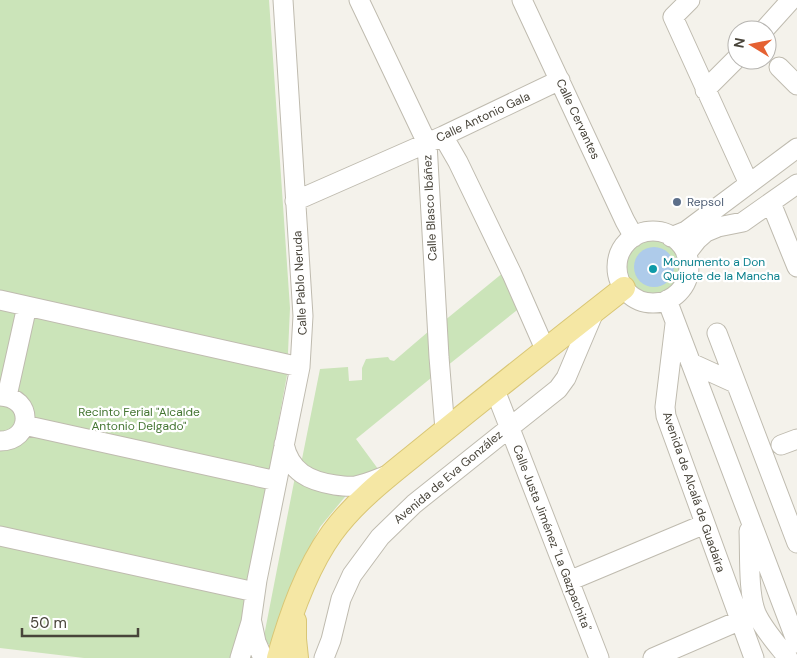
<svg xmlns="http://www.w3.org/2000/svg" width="797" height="658" font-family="'DM Sans',sans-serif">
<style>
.green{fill:#cbe4b9}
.water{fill:#aecbea}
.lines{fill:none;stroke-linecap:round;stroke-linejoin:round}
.minor-casing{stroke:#bfbbaf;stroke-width:21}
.major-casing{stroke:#d9c675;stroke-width:24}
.minor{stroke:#fff;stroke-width:19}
.major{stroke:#f5e7a4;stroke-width:22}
.service-dot{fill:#5c6f8a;stroke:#fff;stroke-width:2}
.culture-dot{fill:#0f9aa8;stroke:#fff;stroke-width:2}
.labels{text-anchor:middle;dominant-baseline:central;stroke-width:4.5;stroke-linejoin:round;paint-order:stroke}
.street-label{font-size:12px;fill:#48443a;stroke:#fff}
.service-label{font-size:12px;fill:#4e5e75;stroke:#fff;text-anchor:start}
.culture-label{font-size:12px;fill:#0d838f;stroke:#fff;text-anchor:start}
.park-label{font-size:12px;fill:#447532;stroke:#fff}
</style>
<rect width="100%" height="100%" fill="#f4f2eb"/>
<path class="green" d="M 0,0 L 269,0 L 290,308 L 287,375 L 238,642 L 231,658 L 84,658 L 0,648 Z
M627 267a27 27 0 1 1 54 0a27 27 0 1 1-54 0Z
M 504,272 L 521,307 L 447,366 L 444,321 Z
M 429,331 L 431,378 L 356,439 L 381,473 L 354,481 L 309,473 L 301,464 L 320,369 L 348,367 L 349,381 L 362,380 L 362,368 L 366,359 L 388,357 L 390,360 L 394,361 Z
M 295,477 L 349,492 L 320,527 L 300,567 L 270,645 L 266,643 L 264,636 Z"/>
<path class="water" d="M634 267a20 20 0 1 1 40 0a20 20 0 1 1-40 0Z"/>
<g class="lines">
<defs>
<path id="minor" d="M 359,0 L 427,143 L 439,357 L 445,430
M 522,0 L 625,221 L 634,237
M 690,0 L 673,17 L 749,184
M 764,30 L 791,0
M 779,67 L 797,85
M 705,90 L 737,58
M 443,136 L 458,162 L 512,274 L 545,349
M 295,201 L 443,136 L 560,80
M 771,203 L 797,267
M617 267a36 36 0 1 1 72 0a36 36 0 1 1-72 0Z
M 671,237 L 686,231 L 797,148
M 686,254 L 697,240 L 706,232 L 718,227 L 743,222 L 797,184
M 0,300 L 300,367
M 667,300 L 797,643
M 675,324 L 665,407 L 666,416 L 754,658
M 717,333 L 797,543
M 691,363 L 735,383
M 495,390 L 599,658
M 0,396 C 34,397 33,441 0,441
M 7,396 L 27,306
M 24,425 L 277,481
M 284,444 C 290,472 309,481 335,485 C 342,486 349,487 355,486 C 366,484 375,480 385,476
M 781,445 L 797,439
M 749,531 C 750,554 748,593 756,613 C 763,629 777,644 788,658
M 0,536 L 255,592
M 569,581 L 705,524
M 252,623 L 256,642 L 263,658
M 240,658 L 251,622 L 257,580 L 300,367 L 303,316 L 283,0
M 324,658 L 331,640 L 341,599 L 352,575 L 380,537 L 414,504 L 558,389 L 566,378 L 594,312
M 653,658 L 750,616"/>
<path id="major" d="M 295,621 L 295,639 L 297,658
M 278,658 C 290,616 306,569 332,533 C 359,496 399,468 434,439 C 497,388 560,338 624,288"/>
</defs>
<use href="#minor" class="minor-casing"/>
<use href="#major" class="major-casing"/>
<use href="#minor" class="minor"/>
<use href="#major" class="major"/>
</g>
<circle class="service-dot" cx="677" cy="202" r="5"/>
<circle class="culture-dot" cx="653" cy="269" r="5"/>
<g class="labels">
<g class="street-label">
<text transform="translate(483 117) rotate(-25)">Calle Antonio Gala</text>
<text transform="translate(578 119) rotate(65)">Calle Cervantes</text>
<text transform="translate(430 208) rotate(-93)">Calle Blasco Ibáñez</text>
<text transform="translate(300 283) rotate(-93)">Calle Pablo Neruda</text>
<text transform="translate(448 477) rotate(-40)">Avenida de Eva González</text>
<text transform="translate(694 492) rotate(71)">Avenida de Alcalá de Guadaíra</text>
<text transform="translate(552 538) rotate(69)">Calle Justa Jiménez "La Gazpachita"</text>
</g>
<g class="service-label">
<text x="687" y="202">Repsol</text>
</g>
<g class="culture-label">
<text x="663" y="262">Monumento a Don<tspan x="663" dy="14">Quijote de la Mancha</tspan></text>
</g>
<g class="park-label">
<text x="139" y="412">Recinto Ferial "Alcalde<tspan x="139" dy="14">Antonio Delgado"</tspan></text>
</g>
</g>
<g transform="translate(752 45) rotate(280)"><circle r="24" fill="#ffffff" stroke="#b6b4b0"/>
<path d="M0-4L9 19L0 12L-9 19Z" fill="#e56132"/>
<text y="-8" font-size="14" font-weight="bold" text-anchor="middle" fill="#48443a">N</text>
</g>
<path d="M22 628v8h116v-8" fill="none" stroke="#48443a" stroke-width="2.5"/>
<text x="30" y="628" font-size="15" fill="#48443a" stroke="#ffffff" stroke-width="4" paint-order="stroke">50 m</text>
</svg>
